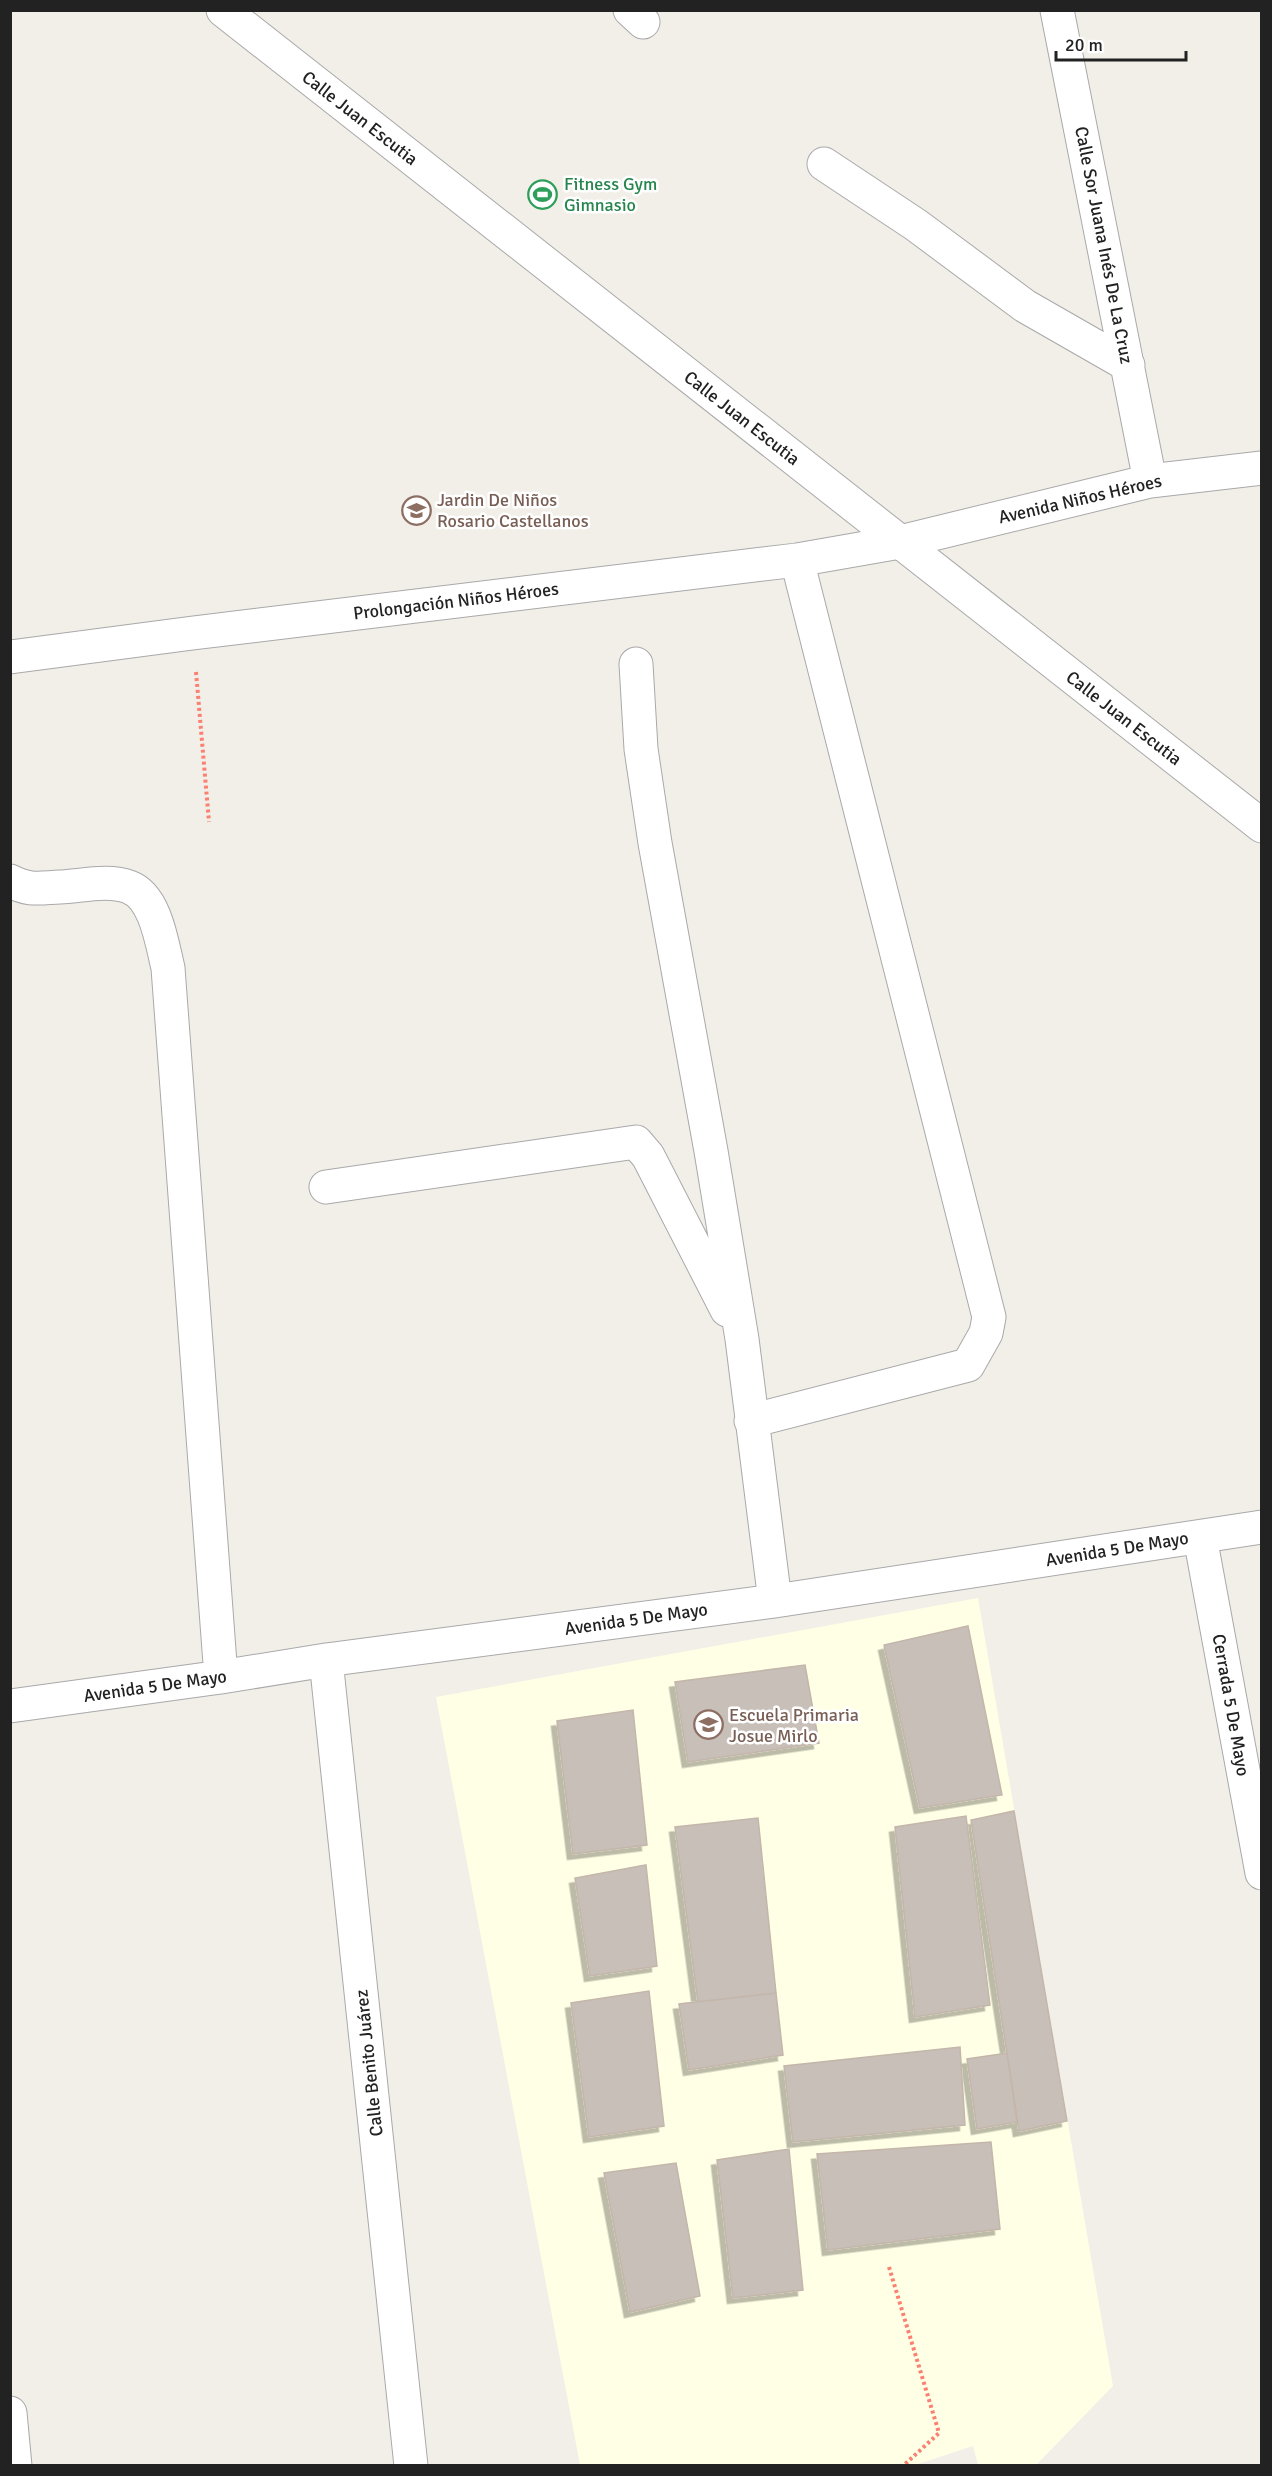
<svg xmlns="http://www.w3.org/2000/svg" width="1272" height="2476" font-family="Signika,sans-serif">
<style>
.education{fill:#ffffe5}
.building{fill:#c7bfb8;stroke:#c4b6ab;stroke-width:1.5;filter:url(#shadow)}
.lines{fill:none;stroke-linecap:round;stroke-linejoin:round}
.minor-casing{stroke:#a9a9a9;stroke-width:35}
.tertiary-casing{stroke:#a9a9a9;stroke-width:35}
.path{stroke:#fa8072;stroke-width:4;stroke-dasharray:3 3;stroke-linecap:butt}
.minor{stroke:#fff;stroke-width:33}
.tertiary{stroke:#fff;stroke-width:33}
.labels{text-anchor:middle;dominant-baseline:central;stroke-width:5;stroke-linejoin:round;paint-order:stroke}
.street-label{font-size:18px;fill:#222;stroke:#fff}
.leisure-label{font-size:18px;fill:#27864d;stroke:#fff;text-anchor:start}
.education-label{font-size:18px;fill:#785e54;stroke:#fff;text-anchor:start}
</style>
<defs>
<filter id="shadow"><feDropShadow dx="-5.5" dy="5.5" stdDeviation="0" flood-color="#0004"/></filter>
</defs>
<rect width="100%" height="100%" fill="#f2efe9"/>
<path class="education" d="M 978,1598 L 1113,2386 L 1036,2465 L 978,2465 L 973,2446 L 912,2466 L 580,2465 L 436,1697 Z"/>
<path class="building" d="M 968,1626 L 1002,1795 L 920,1808 L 884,1645 Z
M 805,1665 L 819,1743 L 688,1762 L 675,1682 Z
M 633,1710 L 647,1845 L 573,1854 L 557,1721 Z
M 1014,1811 L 1067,2121 L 1019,2131 L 971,1820 Z
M 966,1816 L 990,2005 L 915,2017 L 895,1827 Z
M 758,1818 L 776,1993 L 698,2002 L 675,1827 Z
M 646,1865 L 657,1966 L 590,1976 L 575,1878 Z
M 649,1991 L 664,2126 L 589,2137 L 571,2003 Z
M 776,1993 L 783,2055 L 689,2070 L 679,2004 Z
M 960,2047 L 965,2125 L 793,2142 L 784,2066 Z
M 1007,2053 L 1017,2122 L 977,2129 L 967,2059 Z
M 991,2142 L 1000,2229 L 828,2250 L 817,2154 Z
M 789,2149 L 803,2290 L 733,2298 L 717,2160 Z
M 676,2163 L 700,2296 L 630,2312 L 604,2173 Z"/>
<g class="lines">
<defs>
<path id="minor" d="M 630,10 L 643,22
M 1057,10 L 1150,481
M 824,164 L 916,225 L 1025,306 L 1128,365
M 10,657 L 193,633 L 797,560 L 900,542 L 1150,481 L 1262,468
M 636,664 L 641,749 L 655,843 L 711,1151 L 742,1339 L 775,1601
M 10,881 C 30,891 38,888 60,887 C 81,886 109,879 129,887 C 156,897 162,944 168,968 L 221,1677
M 326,1187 L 636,1142 L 648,1156 L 727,1310
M 751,1421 L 968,1365 L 986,1333 L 989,1317 L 797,560
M 1200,1537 L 1262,1873
M 326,1660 L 411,2466
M 10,1706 L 221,1677 L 326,1660 L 775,1601 L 1262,1527
M 10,2413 L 15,2466"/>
<path id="tertiary" d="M 223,10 L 1262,826"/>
</defs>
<use href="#minor" class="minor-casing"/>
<use href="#tertiary" class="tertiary-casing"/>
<path class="path" d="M 196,672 L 209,822
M 889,2267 L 939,2433 L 903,2466"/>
<use href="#minor" class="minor"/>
<use href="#tertiary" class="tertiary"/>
</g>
<defs>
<symbol id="stadium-ring" viewBox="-11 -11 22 22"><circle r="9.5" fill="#fff" stroke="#2e9e5b" stroke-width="1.5"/><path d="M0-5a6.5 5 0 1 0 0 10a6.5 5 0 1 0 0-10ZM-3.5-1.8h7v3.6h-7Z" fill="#2e9e5b"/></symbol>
<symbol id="school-ring" viewBox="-11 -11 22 22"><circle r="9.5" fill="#fff" stroke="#8d6e63" stroke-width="1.5"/><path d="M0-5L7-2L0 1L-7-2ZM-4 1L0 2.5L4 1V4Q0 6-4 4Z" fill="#8d6e63"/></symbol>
</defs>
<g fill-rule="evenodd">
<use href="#stadium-ring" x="526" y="178" width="33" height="33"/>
<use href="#school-ring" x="400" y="494" width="33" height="33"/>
<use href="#school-ring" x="692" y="1708" width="33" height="33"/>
</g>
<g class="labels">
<g class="street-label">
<text transform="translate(360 118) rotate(38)">Calle Juan Escutia</text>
<text transform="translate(1104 245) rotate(79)">Calle Sor Juana Inés De La Cruz</text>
<text transform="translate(742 418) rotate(38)">Calle Juan Escutia</text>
<text transform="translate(1080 499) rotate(-13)">Avenida Niños Héroes</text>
<text transform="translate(456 601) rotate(-7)">Prolongación Niños Héroes</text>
<text transform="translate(1124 718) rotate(38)">Calle Juan Escutia</text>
<text transform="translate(1117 1549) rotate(-9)">Avenida 5 De Mayo</text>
<text transform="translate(636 1619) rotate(-8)">Avenida 5 De Mayo</text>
<text transform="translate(155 1686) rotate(-8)">Avenida 5 De Mayo</text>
<text transform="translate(1231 1705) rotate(80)">Cerrada 5 De Mayo</text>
<text transform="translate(369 2063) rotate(-96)">Calle Benito Juárez</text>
</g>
<g class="leisure-label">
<text x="564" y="184">Fitness Gym<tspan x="564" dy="21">Gimnasio</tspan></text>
</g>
<g class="education-label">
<text x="437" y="500">Jardin De Niños<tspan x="437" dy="21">Rosario Castellanos</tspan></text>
<text x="729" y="1715">Escuela Primaria<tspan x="729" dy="21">Josue Mirlo</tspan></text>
</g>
</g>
<rect width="1272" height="2476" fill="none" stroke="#222222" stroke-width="24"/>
<path d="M1056 51v9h130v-9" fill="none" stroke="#222222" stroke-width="3"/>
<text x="1065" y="51" font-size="18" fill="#222222" stroke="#ffffff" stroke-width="4.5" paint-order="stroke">20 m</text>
</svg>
